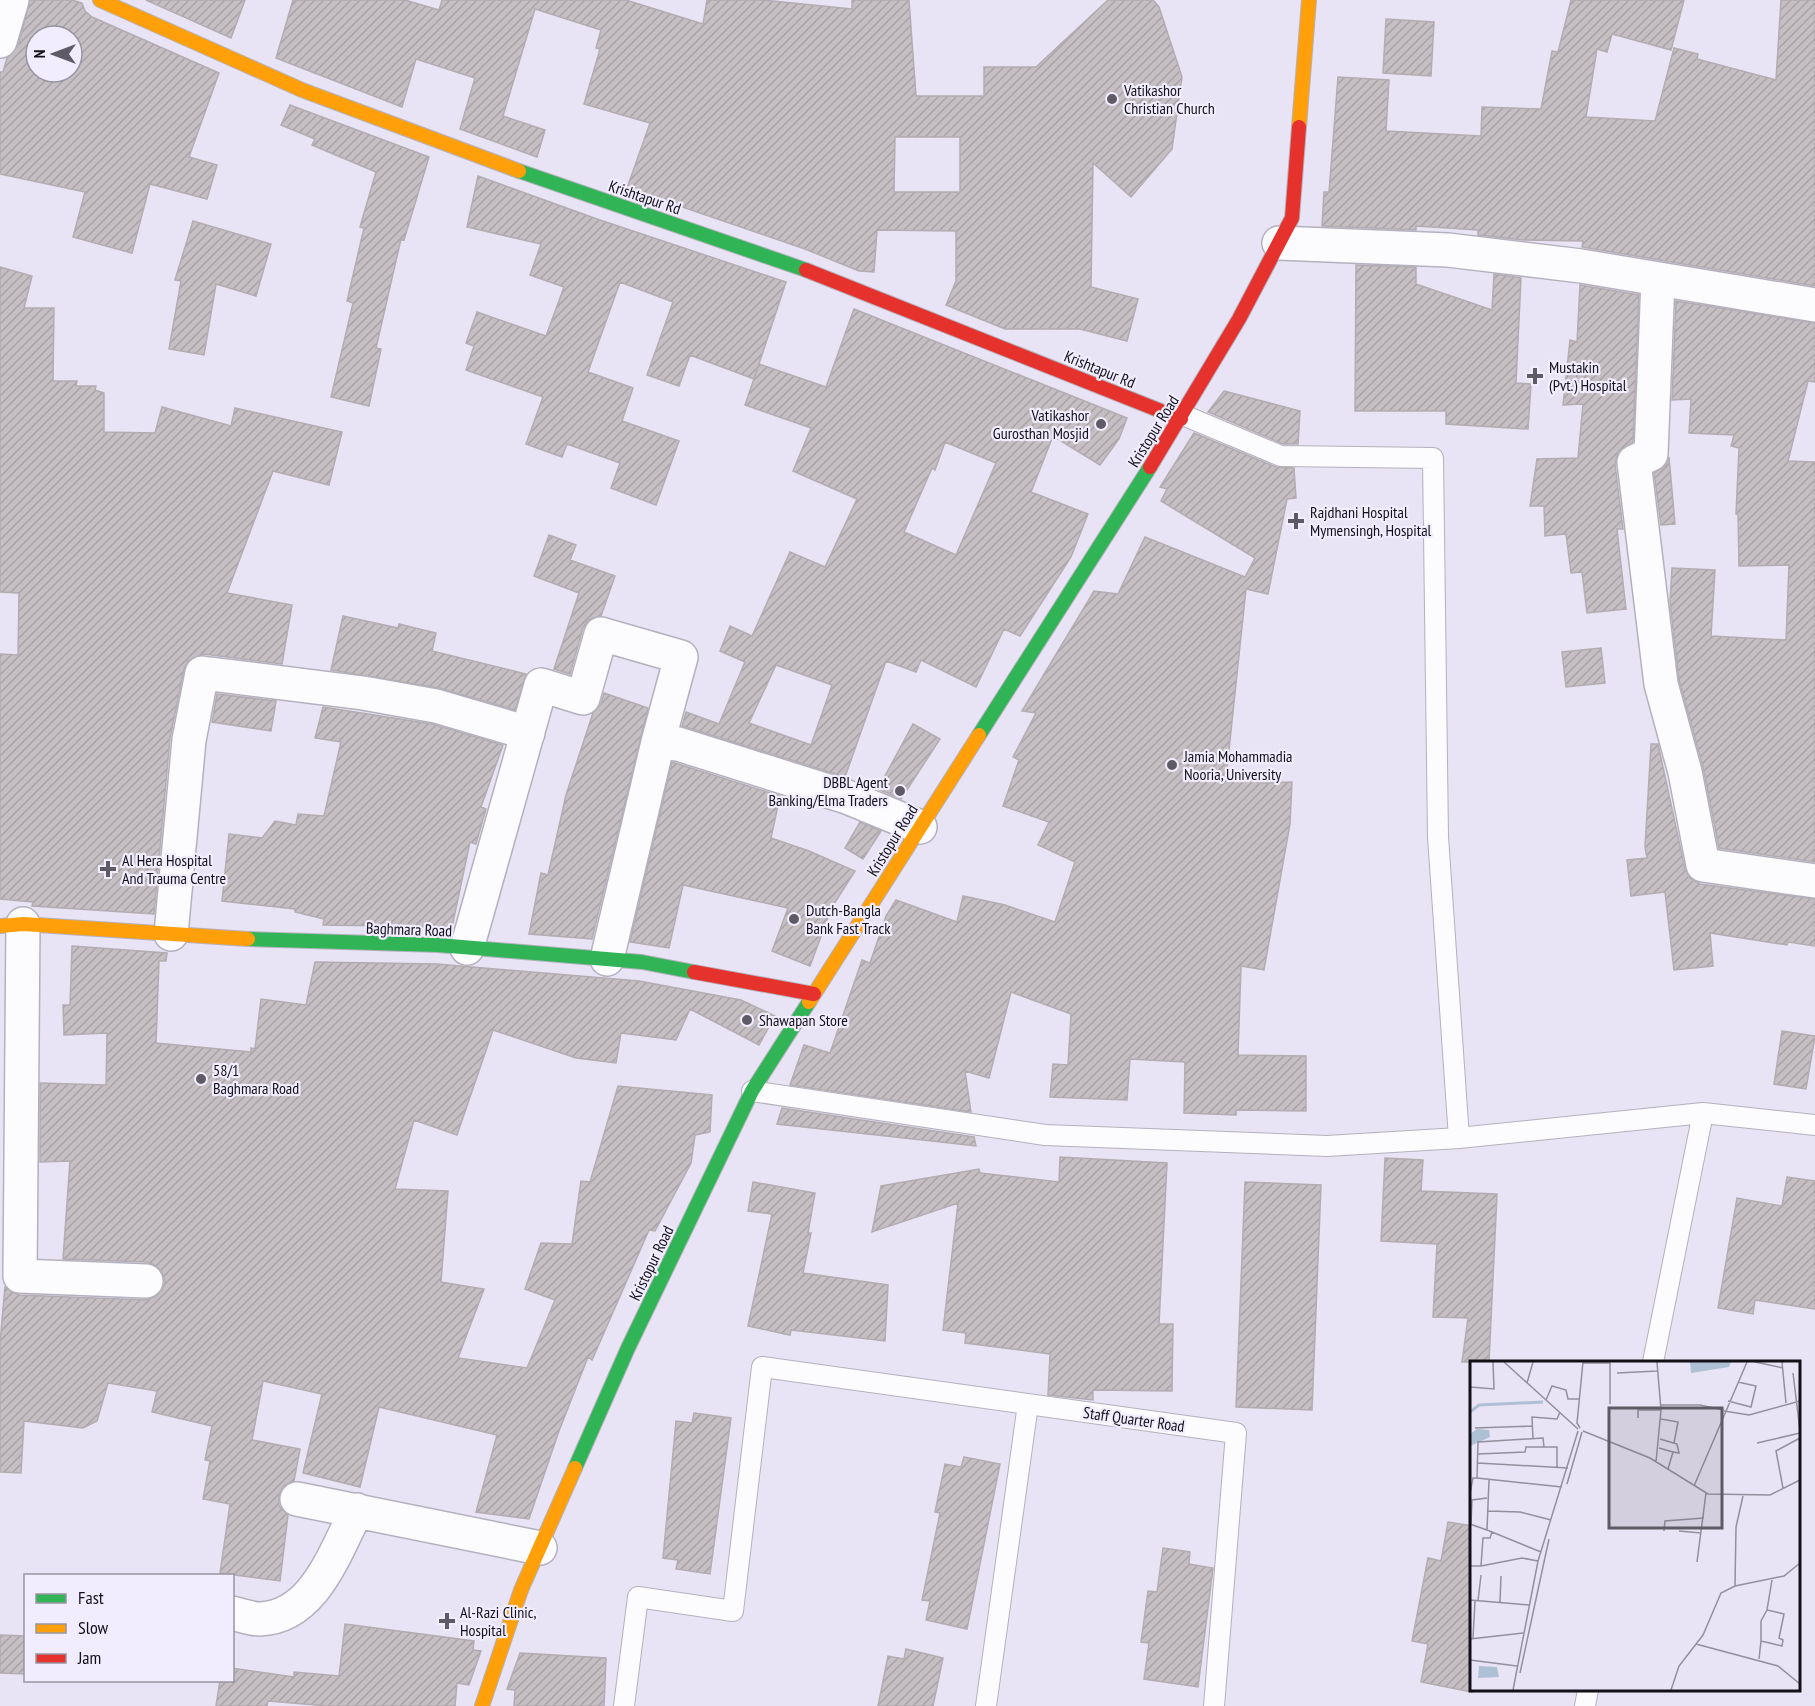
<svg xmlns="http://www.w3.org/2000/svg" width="1815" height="1706" font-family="'PT Sans Narrow',sans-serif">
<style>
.building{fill:url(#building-hatch);stroke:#b3acb1;stroke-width:1.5;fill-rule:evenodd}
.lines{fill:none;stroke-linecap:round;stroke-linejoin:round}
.lane-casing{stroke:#b4b1be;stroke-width:22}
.street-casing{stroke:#b4b1be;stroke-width:36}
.fast-casing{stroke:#b4b1be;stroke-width:16}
.slow-casing{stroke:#b4b1be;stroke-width:16}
.jam-casing{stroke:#b4b1be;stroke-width:16}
.lane{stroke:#fcfbfe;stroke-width:20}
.street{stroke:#fcfbfe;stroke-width:33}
.fast{stroke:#30b455;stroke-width:14}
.slow{stroke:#ff9f0a;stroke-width:14}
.jam{stroke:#e5322d;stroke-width:14}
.poi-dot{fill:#5e5a66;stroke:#f1edfe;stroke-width:2}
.labels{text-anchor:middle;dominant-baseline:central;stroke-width:4.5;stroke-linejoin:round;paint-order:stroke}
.poi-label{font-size:16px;fill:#131019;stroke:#f1edfe;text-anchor:start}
.street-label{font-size:16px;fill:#131019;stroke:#f1edfe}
.inset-river{fill:none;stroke:#aec0d3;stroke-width:3}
.inset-road{fill:none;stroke:#938f9d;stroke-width:1.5}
.view{fill:#5e5a66;fill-opacity:0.15;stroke:#5e5a66;stroke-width:3}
.inset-edge{fill:none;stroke:#131019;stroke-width:3}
</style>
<defs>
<pattern id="building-hatch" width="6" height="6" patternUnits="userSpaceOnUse" patternTransform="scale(1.5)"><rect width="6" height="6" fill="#c5bfc3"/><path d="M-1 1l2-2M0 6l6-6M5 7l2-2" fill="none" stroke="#a8a3a7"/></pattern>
</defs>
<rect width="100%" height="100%" fill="#e8e4f5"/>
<path class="building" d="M 30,0 L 72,0 L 82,3 L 85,11 L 92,17 L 219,73 L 189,157 L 217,165 L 207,199 L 150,184 L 132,253 L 73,237 L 85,192 L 0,174 L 0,72 L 3,72 L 7,58 L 18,46 ZM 36,36 L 72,36 L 72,72 L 36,72 Z
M 146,0 L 245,0 L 231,38 Z
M 293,0 L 405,0 L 439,10 L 442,0 L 626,0 L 703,24 L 707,0 L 763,0 L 852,9 L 852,0 L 909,0 L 916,96 L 984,96 L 984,67 L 1036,67 L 1108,0 L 1153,0 L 1159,7 L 1182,77 L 1172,149 L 1131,197 L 1093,163 L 1091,287 L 1138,299 L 1127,341 L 1080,329 L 1005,329 L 946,305 L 956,281 L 956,231 L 877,230 L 874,272 L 859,271 L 805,249 L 627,188 L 650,123 L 584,104 L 600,49 L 596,48 L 601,30 L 535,9 L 503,116 L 545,130 L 537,157 L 460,129 L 475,78 L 416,59 L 402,107 L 276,58 ZM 895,137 L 960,137 L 960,192 L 894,192 Z
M 1571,0 L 1684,0 L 1671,50 L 1612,34 L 1607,52 L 1597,49 L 1586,117 L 1655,121 L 1674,48 L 1698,54 L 1697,59 L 1776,80 L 1781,0 L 1815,0 L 1815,286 L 1582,247 L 1583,241 L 1523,240 L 1478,235 L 1478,230 L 1416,226 L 1416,230 L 1322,226 L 1324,192 L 1329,192 L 1338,77 L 1389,80 L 1386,131 L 1481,136 L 1482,107 L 1541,109 L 1552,51 L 1558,52 Z
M 1386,19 L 1434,22 L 1431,76 L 1383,73 Z
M 290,105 L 429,157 L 404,240 L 401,239 L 376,348 L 381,349 L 369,406 L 331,397 L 353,303 L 347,301 L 364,228 L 360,227 L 376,172 L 312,145 L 315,139 L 281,125 Z
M 478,176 L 597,219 L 786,282 L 754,379 L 690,355 L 679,386 L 647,375 L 673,302 L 620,282 L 588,372 L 633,388 L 622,421 L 679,441 L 656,505 L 611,488 L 620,463 L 567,444 L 562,457 L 526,444 L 543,397 L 466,370 L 474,346 L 466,343 L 477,312 L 546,336 L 564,287 L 530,275 L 541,244 L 467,227 Z
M 193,221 L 271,244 L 256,296 L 216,284 L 204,355 L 169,349 L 181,281 L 175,280 Z
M 1356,265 L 1416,267 L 1416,284 L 1492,310 L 1494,274 L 1521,278 L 1516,383 L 1531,384 L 1528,429 L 1446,424 L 1446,411 L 1355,411 Z
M 0,267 L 32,276 L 24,308 L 54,308 L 53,381 L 77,381 L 76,386 L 96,386 L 95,390 L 104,393 L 104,432 L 155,433 L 162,407 L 231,426 L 235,408 L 342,432 L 329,485 L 273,471 L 227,593 L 292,605 L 282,664 L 204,654 L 188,661 L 184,669 L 170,738 L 154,914 L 32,906 L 33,902 L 0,899 L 0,654 L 18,655 L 19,593 L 0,592 Z
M 1580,285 L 1639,295 L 1633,442 L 1618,452 L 1615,464 L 1623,529 L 1617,529 L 1626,609 L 1587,613 L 1582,572 L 1571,573 L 1566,534 L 1545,536 L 1544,506 L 1530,506 L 1537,459 L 1578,458 L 1583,404 L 1563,405 L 1570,340 L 1577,342 Z
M 1676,301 L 1815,323 L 1815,382 L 1808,381 L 1788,461 L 1815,462 L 1815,862 L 1719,848 L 1703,767 L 1679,680 L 1670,602 L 1672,568 L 1715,570 L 1711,636 L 1786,640 L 1789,565 L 1739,566 L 1738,514 L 1736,514 L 1739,448 L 1731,446 L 1734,435 L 1689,433 L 1691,399 L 1672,400 Z
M 854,309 L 1127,418 L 1119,439 L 1100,465 L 1053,436 L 1031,492 L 1088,514 L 1071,557 L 1020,636 L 1004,629 L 976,687 L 921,660 L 916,672 L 886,661 L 845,777 L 682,726 L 686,712 L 719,724 L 745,662 L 720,651 L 730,626 L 752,636 L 790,552 L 825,567 L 857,499 L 793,471 L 811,428 L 745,405 L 759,364 L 826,387 ZM 945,442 L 996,463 L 956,555 L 904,532 L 932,468 L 935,470 ZM 776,665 L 832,685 L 811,745 L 749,723 Z
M 1224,391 L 1300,411 L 1298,444 L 1283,444 L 1208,412 Z
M 1194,433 L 1276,467 L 1294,468 L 1296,498 L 1287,499 L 1268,594 L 1246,589 L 1227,769 L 1260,783 L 1292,782 L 1290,824 L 1264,970 L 1241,966 L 1238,1055 L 1306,1056 L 1306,1111 L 1236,1110 L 1236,1115 L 1184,1113 L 1185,1062 L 1130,1059 L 1127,1100 L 1050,1097 L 1053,1064 L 1068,1065 L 1071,1014 L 1011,992 L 989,1078 L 965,1071 L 971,1112 L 790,1085 L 804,1045 L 830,1053 L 862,960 L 870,963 L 886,916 L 896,900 L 957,922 L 963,896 L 1005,905 L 1055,922 L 1075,862 L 1038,845 L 1049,822 L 1003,806 L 1019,760 L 1013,757 L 1036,713 L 1022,711 L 1094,591 L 1118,594 L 1145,537 L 1245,577 L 1255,558 L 1161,501 L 1167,489 L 1160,487 Z
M 1669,457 L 1675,524 L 1661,525 L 1654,473 L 1666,465 Z
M 549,535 L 576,545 L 570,560 L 615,576 L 601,616 L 588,620 L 583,628 L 570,674 L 554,669 L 579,593 L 534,576 Z
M 343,616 L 398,628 L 399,624 L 436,633 L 432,651 L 526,674 L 515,710 L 439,688 L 331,670 Z
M 1601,648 L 1605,683 L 1566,687 L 1562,652 Z
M 604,693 L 648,708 L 592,939 L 529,934 L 541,873 L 548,875 L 566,795 L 593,713 L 601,704 Z
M 217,694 L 276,701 L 271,731 L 212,722 Z
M 323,707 L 432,724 L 503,745 L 481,807 L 486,809 L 476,844 L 470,842 L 452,927 L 323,925 L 324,919 L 295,912 L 295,909 L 222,901 L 229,834 L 262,838 L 275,821 L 296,825 L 298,814 L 324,816 L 341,742 L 315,738 Z
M 913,724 L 940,739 L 901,799 L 878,789 Z
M 1651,744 L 1658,744 L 1685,869 L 1690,878 L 1700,884 L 1815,899 L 1815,946 L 1788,942 L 1787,945 L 1710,933 L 1713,966 L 1674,970 L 1665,892 L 1631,896 L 1627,860 L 1647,858 L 1645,847 Z
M 672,762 L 780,796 L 771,838 L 809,851 L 855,871 L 832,907 L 810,966 L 772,951 L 788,908 L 683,885 L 669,948 L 630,942 Z
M 860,822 L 881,831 L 863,859 L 845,848 Z
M 72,946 L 167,953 L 166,961 L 159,961 L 156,1043 L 251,1052 L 251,1048 L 255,1049 L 261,999 L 306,1005 L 315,962 L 437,964 L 639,981 L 741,1000 L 775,1016 L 759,1045 L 690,1009 L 676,1040 L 621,1033 L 616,1063 L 576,1058 L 493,1030 L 457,1135 L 414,1120 L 395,1189 L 448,1191 L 441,1282 L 484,1289 L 458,1358 L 527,1368 L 555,1300 L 525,1289 L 541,1243 L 572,1244 L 581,1181 L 590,1182 L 618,1086 L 712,1095 L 710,1132 L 695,1135 L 691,1163 L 655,1231 L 649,1230 L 592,1360 L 588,1357 L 559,1431 L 529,1519 L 476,1512 L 497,1435 L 379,1407 L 360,1487 L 303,1473 L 322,1394 L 263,1381 L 252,1440 L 300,1449 L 294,1481 L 283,1486 L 279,1496 L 279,1506 L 288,1515 L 280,1581 L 220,1573 L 230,1504 L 203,1499 L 210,1461 L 205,1460 L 212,1426 L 152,1412 L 157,1391 L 108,1383 L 97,1421 L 83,1428 L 24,1421 L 21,1473 L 0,1472 L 0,1343 L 5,1287 L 19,1295 L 145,1300 L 155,1297 L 162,1290 L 165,1282 L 162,1272 L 156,1266 L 147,1262 L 63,1259 L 70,1161 L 40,1162 L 40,1083 L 106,1085 L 107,1033 L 64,1035 L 63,1005 L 70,1005 Z
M 1782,1031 L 1815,1036 L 1806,1089 L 1774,1084 Z
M 782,1108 L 974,1137 L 976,1146 L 777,1124 Z
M 1060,1157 L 1167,1163 L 1159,1324 L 1173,1324 L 1172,1391 L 1093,1390 L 1093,1400 L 1048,1395 L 1050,1354 L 965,1343 L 966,1333 L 943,1330 L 958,1203 L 872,1232 L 881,1186 L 979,1169 L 980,1173 L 1059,1182 Z
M 1385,1158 L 1423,1160 L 1421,1191 L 1497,1194 L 1489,1362 L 1462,1362 L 1468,1318 L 1433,1317 L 1437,1244 L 1381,1241 Z
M 1787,1177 L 1815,1181 L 1815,1309 L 1755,1300 L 1753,1314 L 1718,1308 L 1737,1198 L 1782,1206 Z
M 753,1182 L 815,1193 L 808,1233 L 811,1233 L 803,1273 L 888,1285 L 885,1341 L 791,1330 L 790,1335 L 748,1326 L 772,1214 L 748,1211 Z
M 1245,1182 L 1321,1185 L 1312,1410 L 1236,1407 Z
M 694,1413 L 731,1418 L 710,1574 L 676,1569 L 678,1560 L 663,1558 L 676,1421 L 692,1423 Z
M 964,1457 L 1000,1464 L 967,1629 L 926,1620 L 930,1601 L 922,1600 L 940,1513 L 935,1512 L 945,1464 L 961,1467 Z
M 1448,1522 L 1472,1526 L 1472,1692 L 1421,1682 L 1428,1644 L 1412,1641 L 1428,1558 L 1441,1561 Z
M 1163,1548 L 1190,1552 L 1189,1564 L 1213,1568 L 1198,1687 L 1144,1679 L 1149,1643 L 1141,1642 L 1148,1591 L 1157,1592 Z
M 345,1624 L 474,1641 L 473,1650 L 481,1651 L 469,1685 L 457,1683 L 455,1706 L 328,1706 L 268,1701 L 267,1706 L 216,1706 L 220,1680 L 232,1680 L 232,1668 L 294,1677 L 294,1672 L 339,1676 Z
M 0,1635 L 26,1636 L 26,1674 L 0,1673 Z
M 906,1649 L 943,1658 L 933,1706 L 878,1706 L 888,1656 L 904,1659 Z
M 520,1653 L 606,1658 L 604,1706 L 514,1706 L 515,1690 L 507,1689 Z"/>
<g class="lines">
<defs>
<path id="lane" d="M 1183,415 L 1281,456 L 1433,458 L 1438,837 L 1459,1138
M 752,1091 L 1045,1135 L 1327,1146 L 1459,1138 L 1703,1113 L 1815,1125
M 1653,1362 L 1703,1113
M 624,1706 L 638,1597 L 733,1611 L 762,1367 L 1236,1433 L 1214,1706
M 986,1706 L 1028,1404
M 1585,1706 L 1588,1690"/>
<path id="street" d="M 0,41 L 12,0
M 1279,243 L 1448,250 L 1581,266 L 1815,305
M 1658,280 L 1651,454 L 1634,462 L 1661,684 L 1685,772 L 1703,865 L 1815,881
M 23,924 L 20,1276 L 146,1281
M 171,934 L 189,740 L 202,673 L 363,693 L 436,706 L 528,733
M 467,948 L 541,685 L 583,698 L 601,634 L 681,657 L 658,742
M 607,959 L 658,742 L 678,744 L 847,797 L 920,827
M 297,1499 L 540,1548
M 232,1613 C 241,1615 251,1619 260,1619 C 315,1617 335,1551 357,1510"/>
<path id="fast" d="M 519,171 L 806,270
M 979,735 L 1150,467
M 248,939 L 438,945 L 642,962 L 694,972
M 575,1468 L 628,1348 L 752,1091 L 809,1002"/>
<path id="slow" d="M 100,0 L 302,90 L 519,171
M 1299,127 L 1309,0
M 0,926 L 23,924 L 248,939
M 809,1002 L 979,735
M 482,1706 L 521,1590 L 575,1468"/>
<path id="jam" d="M 806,270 L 1181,419
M 1150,467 L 1239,319 L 1292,218 L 1299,127
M 694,972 L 814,994"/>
</defs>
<use href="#lane" class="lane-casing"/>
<use href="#street" class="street-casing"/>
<use href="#fast" class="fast-casing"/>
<use href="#slow" class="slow-casing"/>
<use href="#jam" class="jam-casing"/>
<use href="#lane" class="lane"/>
<use href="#street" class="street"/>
<use href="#fast" class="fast"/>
<use href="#slow" class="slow"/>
<use href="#jam" class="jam"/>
</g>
<g class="poi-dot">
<circle cx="1112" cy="99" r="6"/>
<path d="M1532 367h6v6h6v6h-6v6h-6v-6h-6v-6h6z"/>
<circle cx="1101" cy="424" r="6"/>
<path d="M1293 512h6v6h6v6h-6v6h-6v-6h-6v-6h6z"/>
<circle cx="1172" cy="765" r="6"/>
<circle cx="900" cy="791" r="6"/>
<path d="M105 860h6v6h6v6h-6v6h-6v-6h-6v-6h6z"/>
<circle cx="794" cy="919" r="6"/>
<circle cx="747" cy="1020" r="6"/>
<circle cx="201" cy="1079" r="6"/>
<path d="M444 1612h6v6h6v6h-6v6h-6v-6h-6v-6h6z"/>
</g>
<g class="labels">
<g class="poi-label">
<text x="1124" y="90">Vatikashor<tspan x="1124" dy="18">Christian Church</tspan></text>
<text x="1549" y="367">Mustakin<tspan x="1549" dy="18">(Pvt.) Hospital</tspan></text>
<text x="1089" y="415" text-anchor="end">Vatikashor<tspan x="1089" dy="18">Gurosthan Mosjid</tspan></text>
<text x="1310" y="512">Rajdhani Hospital<tspan x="1310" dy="18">Mymensingh, Hospital</tspan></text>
<text x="1184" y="756">Jamia Mohammadia<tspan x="1184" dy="18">Nooria, University</tspan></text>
<text x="888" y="782" text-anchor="end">DBBL Agent<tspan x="888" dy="18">Banking/Elma Traders</tspan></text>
<text x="122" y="860">Al Hera Hospital<tspan x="122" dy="18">And Trauma Centre</tspan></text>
<text x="806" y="910">Dutch-Bangla<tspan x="806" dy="18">Bank Fast Track</tspan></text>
<text x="759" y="1020">Shawapan Store</text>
<text x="213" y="1070">58/1<tspan x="213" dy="18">Baghmara Road</tspan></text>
<text x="460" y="1612">Al-Razi Clinic,<tspan x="460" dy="18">Hospital</tspan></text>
</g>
<g class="street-label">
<text transform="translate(645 197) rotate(19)">Krishtapur Rd</text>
<text transform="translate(1100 369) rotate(22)">Krishtapur Rd</text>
<text transform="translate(1153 431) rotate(-58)">Kristopur Road</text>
<text transform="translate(892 840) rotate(-58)">Kristopur Road</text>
<text transform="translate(409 929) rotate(2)">Baghmara Road</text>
<text transform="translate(651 1263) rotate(-64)">Kristopur Road</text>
<text transform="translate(1134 1419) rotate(8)">Staff Quarter Road</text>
</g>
</g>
<g transform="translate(1470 1361)">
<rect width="330" height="330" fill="#e8e4f5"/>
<path d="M 220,1 L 261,1 L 259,6 L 221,12 ZM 7,68 L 19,69 L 20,76 L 0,85 L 0,73 ZM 9,305 L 27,306 L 29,316 L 8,317 Z" fill="#aec0d3"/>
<path class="inset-river" d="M 0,51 L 9,44 L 73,41"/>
<path class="inset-road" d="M 34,1 L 108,68M 285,1 L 313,7M 312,1 L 316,42M 113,2 L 140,2 L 140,43M 147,12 L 187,10M 323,12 L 330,70M 57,22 L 63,1M 0,26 L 24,28 L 23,1M 76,39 L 82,25 L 96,29 L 98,38 L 110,38M 258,40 L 281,46 L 286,25 L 268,21M 191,44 L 230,44 L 254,49M 254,50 L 279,54 L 330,40M 168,57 L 168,49 L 191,49M 191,58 L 208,61 L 204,82M 5,67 L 62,65M 110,67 L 107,62 L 113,1M 113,70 L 180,97 L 238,133 L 300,134 L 330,119M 63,78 L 62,56 L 87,58 L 90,51M 190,78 L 207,83 L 209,92 L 203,91M 287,82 L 330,72M 189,87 L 203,91 L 198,108M 8,93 L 55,91 L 56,86 L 87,86 L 87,106M 186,101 L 191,49 L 187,1M 8,102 L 98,107M 7,117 L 92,126M 19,119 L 17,169 L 71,191M 97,123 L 112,71M 224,125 L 277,1M 313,127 L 306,90 L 330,77M 0,132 L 3,117 L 7,117 L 8,81 L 73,77 L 74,86M 18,150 L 50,151 L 81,159M 0,163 L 17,169M 1,163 L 2,139 L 17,137M 194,170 L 195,160 L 234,157M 209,170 L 231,172M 227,201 L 236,132M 0,205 L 11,205 L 13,177 L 20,177 L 22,171M 11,205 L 52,197 L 68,200M 265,225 L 266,166 L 273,135M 0,239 L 59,244M 8,240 L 11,214M 30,241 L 31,215M 3,277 L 5,240M 0,278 L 53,272M 291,280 L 291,260 L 297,249M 226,283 L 308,305 L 330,323M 289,298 L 291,280 L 312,285 L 313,279 L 309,277 L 314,253 L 297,249 L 302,219M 0,299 L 47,305M 50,312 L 79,178M 43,329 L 68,200 L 108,70M 201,329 L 209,305 L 233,274 L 251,232 L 265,225 L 314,215 L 330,202"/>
<path class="view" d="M 139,47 L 252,47 L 252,167 L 139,167 Z"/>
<rect width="330" height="330" class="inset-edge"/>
</g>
<rect x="24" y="1574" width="210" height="108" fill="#f1edfe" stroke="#9895a2" stroke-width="1.5"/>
<rect x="36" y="1594" width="30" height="9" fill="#30b455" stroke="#9895a2" stroke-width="1.5"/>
<text x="78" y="1604" font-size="18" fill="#131019">Fast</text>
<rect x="36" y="1624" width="30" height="9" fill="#ff9f0a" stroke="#9895a2" stroke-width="1.5"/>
<text x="78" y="1634" font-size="18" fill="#131019">Slow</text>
<rect x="36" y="1654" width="30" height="9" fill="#e5322d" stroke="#9895a2" stroke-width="1.5"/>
<text x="78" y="1664" font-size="18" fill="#131019">Jam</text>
<g transform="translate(54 54) rotate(270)"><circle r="28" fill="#f1edfe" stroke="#9895a2" stroke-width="1.5"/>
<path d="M0-4.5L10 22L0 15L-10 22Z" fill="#5e5a66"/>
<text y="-9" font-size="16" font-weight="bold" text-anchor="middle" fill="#131019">N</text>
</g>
</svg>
